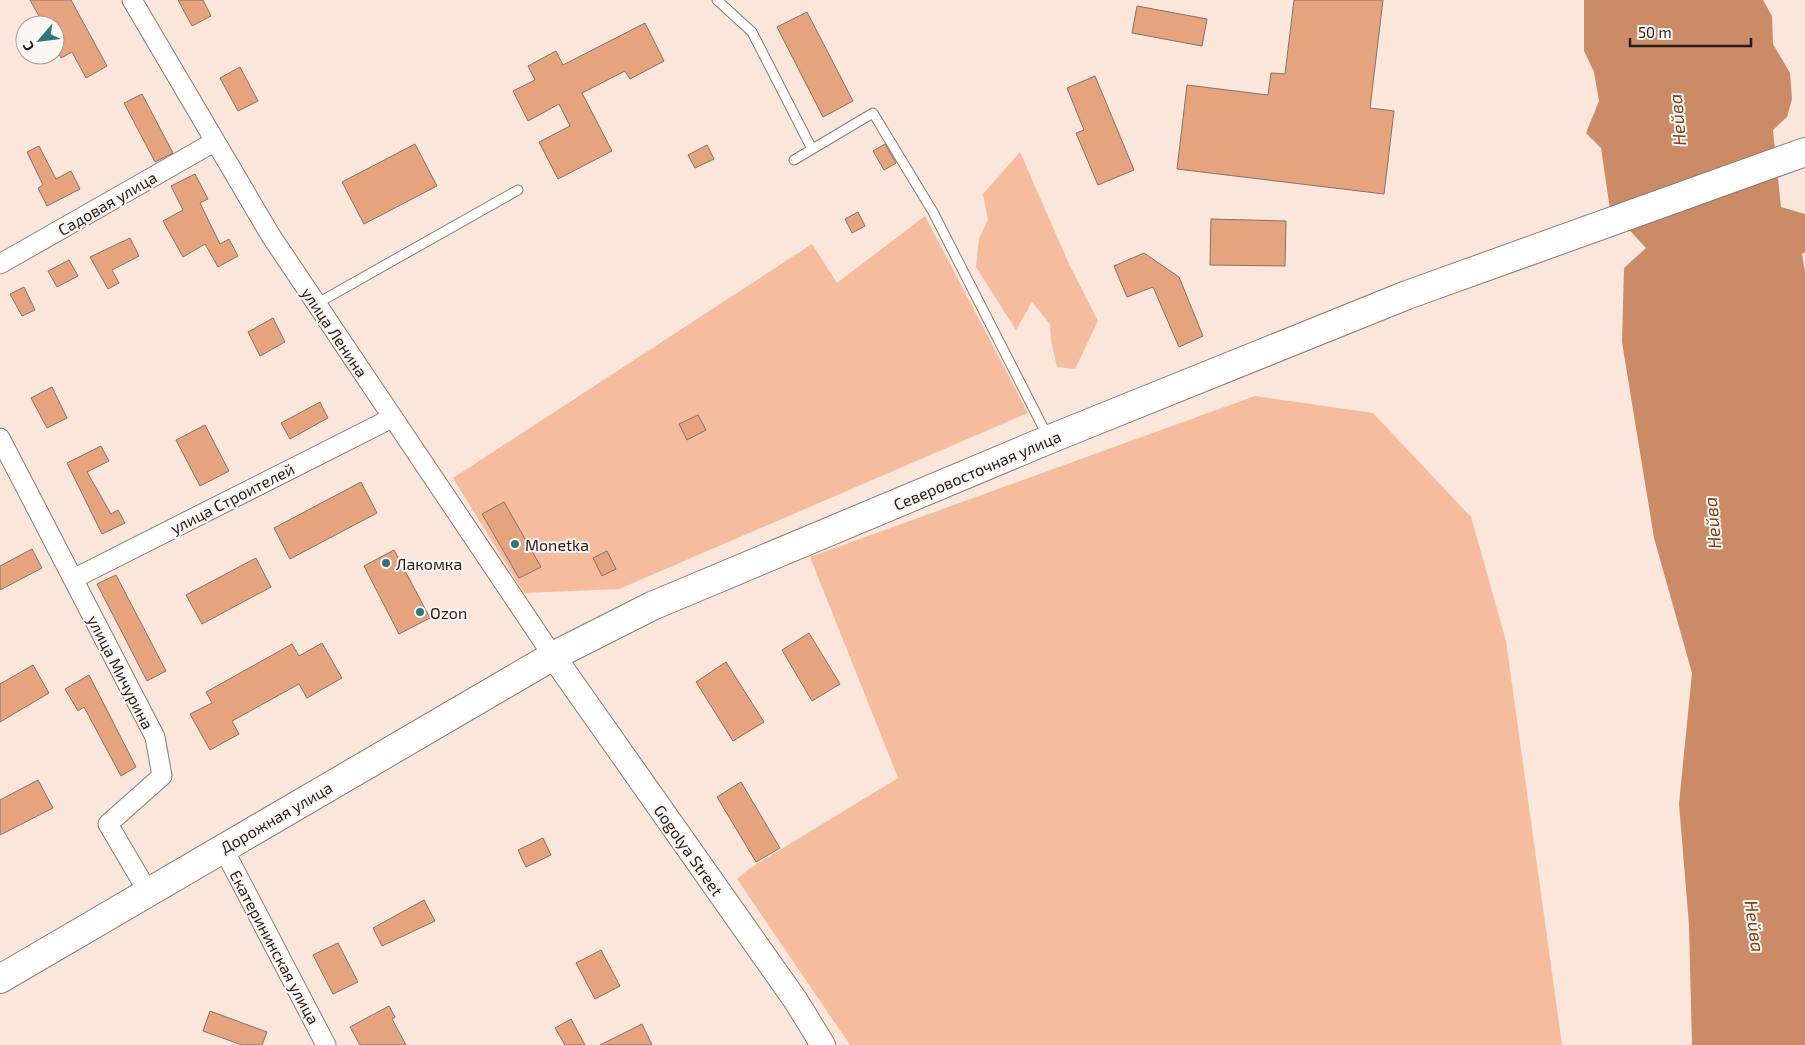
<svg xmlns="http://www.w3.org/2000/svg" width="1805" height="1045" font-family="'Exo 2',sans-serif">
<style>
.green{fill:#f5bd9e}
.water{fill:#ca8b66}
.building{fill:#e5a47e;stroke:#847268}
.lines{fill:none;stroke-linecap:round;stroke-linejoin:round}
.service-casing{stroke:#8c7a70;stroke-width:11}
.minor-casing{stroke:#8c7a70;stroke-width:21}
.tertiary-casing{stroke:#8c7a70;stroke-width:26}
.primary-casing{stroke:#8c7a70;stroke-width:30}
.service{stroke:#fff;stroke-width:9}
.minor{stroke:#fff;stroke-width:19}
.tertiary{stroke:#fff;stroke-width:24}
.primary{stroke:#fff;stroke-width:28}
.poi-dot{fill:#2d7778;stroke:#fef6f2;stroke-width:2}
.labels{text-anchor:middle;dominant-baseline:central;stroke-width:4;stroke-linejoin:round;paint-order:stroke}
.street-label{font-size:16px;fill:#251d19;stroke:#fef6f2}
.poi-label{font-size:16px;fill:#251d19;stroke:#fef6f2;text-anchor:start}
.water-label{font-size:18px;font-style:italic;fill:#7d4118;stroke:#fef6f2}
</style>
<rect width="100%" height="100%" fill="#fbe6db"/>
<path class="green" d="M 1020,152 L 1069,264 L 1098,321 L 1075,369 L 1057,367 L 1051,341 L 1050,324 L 1032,302 L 1016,330 L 976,267 L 979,238 L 988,220 L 983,194 Z
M 925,216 L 1028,413 L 619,589 L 524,593 L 453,478 L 812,244 L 837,283 Z
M 1255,396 L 1373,413 L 1471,517 L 1506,641 L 1562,1045 L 850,1045 L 737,879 L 750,868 L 898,778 L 810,557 Z"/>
<path class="water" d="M 1584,0 L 1763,0 L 1772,16 L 1773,44 L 1790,73 L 1792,99 L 1787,117 L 1773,130 L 1781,207 L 1805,214 L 1805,252 L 1802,254 L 1805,272 L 1805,1045 L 1692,1045 L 1689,925 L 1679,804 L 1692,673 L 1654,538 L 1622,342 L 1624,268 L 1646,248 L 1610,209 L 1601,148 L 1586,133 L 1599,101 L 1594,72 L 1584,51 Z"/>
<path class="building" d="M 30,0 L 71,0 L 107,66 L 86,78 L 72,52 L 61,58 L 55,46 L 55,25 L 44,25 Z
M 178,0 L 203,0 L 211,16 L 192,26 Z
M 1294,0 L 1383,0 L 1370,108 L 1394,111 L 1384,194 L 1177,169 L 1187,85 L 1268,95 L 1271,73 L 1285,74 Z
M 1137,6 L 1207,19 L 1202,46 L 1132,33 Z
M 807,12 L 853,101 L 823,117 L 777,27 Z
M 645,23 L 664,61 L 630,79 L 625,71 L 582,93 L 612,151 L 558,179 L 539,142 L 570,126 L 559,104 L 528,121 L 513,91 L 535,80 L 528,66 L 556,51 L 563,65 Z
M 240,67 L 258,101 L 238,111 L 220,78 Z
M 1095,76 L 1134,170 L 1098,185 L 1076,133 L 1084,130 L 1067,88 Z
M 142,94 L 173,153 L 155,162 L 124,103 Z
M 415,144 L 437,186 L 364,224 L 342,182 Z
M 885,144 L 896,163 L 884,170 L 873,151 Z
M 707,145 L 714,159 L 695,168 L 688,155 Z
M 39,146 L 56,179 L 71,171 L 80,189 L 47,206 L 38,188 L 43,185 L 27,152 Z
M 195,174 L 208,199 L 200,203 L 220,244 L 229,239 L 238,256 L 218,267 L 205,244 L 183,257 L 163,221 L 183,210 L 171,186 Z
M 858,212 L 865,226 L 852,233 L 845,219 Z
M 1211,219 L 1286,221 L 1285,266 L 1210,265 Z
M 130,238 L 139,256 L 112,270 L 119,283 L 108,289 L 90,257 Z
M 1144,253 L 1179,277 L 1203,336 L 1179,347 L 1153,287 L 1127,297 L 1114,266 Z
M 69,260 L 78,276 L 57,287 L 48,271 Z
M 24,287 L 35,310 L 22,316 L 10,294 Z
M 273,318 L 285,342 L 260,356 L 248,332 Z
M 52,387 L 67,418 L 47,428 L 31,398 Z
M 320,402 L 328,418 L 290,439 L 281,423 Z
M 698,415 L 706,430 L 687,440 L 679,424 Z
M 205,425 L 229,471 L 200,486 L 176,440 Z
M 101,446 L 109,461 L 87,472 L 111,514 L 118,510 L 125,523 L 102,534 L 67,463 Z
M 361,482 L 377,513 L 290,559 L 274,528 Z
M 504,502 L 541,567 L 519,578 L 482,514 Z
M 32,549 L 42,568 L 0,590 L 0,566 Z
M 394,550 L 430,618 L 399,634 L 364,566 Z
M 607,551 L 616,569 L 602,576 L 593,558 Z
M 256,558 L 271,587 L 202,624 L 186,595 Z
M 116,575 L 166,671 L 147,681 L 97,584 Z
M 809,633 L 840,684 L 812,701 L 782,650 Z
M 322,643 L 342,678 L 307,698 L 299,684 L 232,721 L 239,734 L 210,750 L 190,714 L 212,703 L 206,692 L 292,644 L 299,656 Z
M 726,662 L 764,722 L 733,741 L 696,682 Z
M 33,665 L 49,693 L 0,722 L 0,684 Z
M 89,675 L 136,767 L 121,776 L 84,707 L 78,711 L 65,689 Z
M 38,780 L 53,808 L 0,835 L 0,800 Z
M 741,782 L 780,848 L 756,862 L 717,797 Z
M 543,838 L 551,855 L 526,867 L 518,850 Z
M 424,900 L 435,921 L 382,946 L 373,928 Z
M 338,943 L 358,982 L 333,994 L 313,955 Z
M 601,950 L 620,986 L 595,999 L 576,963 Z
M 389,1006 L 395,1017 L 392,1019 L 406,1045 L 360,1045 L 350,1027 Z
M 210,1011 L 267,1032 L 262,1045 L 242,1045 L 203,1031 Z
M 571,1019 L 585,1045 L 565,1045 L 555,1028 Z
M 642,1024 L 652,1045 L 600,1045 Z"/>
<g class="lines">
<defs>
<path id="service" d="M 717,0 L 752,32 L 812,149
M 794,160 L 873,113 L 933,212 L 1048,437
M 316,304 L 518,190"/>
<path id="minor" d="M 132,0 L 271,236 L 553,656
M 0,264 L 214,142
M 0,438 L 155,737 L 162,776 L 108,824 L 148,892
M 73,579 L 392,418
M 223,848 L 326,1045"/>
<path id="tertiary" d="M 553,656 L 796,1001 L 823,1045"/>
<path id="primary" d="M 0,979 L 553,656 L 652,606 L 1050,439 L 1407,295 L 1805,152"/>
</defs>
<use href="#service" class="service-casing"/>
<use href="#minor" class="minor-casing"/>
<use href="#tertiary" class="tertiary-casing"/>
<use href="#primary" class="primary-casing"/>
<use href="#service" class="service"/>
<use href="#minor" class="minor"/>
<use href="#tertiary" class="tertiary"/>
<use href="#primary" class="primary"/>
</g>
<g class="poi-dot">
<circle cx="515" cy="544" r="5"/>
<circle cx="386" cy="563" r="5"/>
<circle cx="420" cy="612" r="5"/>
</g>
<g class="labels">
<g class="street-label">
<text transform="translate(107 203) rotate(-30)">Садовая улица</text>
<text transform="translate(335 332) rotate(56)">улица Ленина</text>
<text transform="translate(977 470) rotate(-23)">Северовосточная улица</text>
<text transform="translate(232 498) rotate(-27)">улица Строителей</text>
<text transform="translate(121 672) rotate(63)">улица Мичурина</text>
<text transform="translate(276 817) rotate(-30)">Дорожная улица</text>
<text transform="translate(689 850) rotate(55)">Gogolya Street</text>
<text transform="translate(275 947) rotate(62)">Екатерининская улица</text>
</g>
<g class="poi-label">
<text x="525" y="544">Monetka</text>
<text x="396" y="563">Лакомка</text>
<text x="430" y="612">Ozon</text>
</g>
<g class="water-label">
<text transform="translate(1677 120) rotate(-95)">Нейва</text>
<text transform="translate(1712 523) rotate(-95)">Нейва</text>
<text transform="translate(1755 926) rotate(82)">Нейва</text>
</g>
</g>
<g transform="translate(40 40) rotate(242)"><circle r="24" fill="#fef6f2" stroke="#a79f9b"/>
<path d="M0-4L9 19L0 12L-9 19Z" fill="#2d7778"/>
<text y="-8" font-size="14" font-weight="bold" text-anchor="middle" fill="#251d19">С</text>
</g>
<path d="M1630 38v8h121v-8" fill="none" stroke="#251d19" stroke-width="2.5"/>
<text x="1638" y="38" font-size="15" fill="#251d19" stroke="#fef6f2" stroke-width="4" paint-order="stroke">50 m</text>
</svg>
